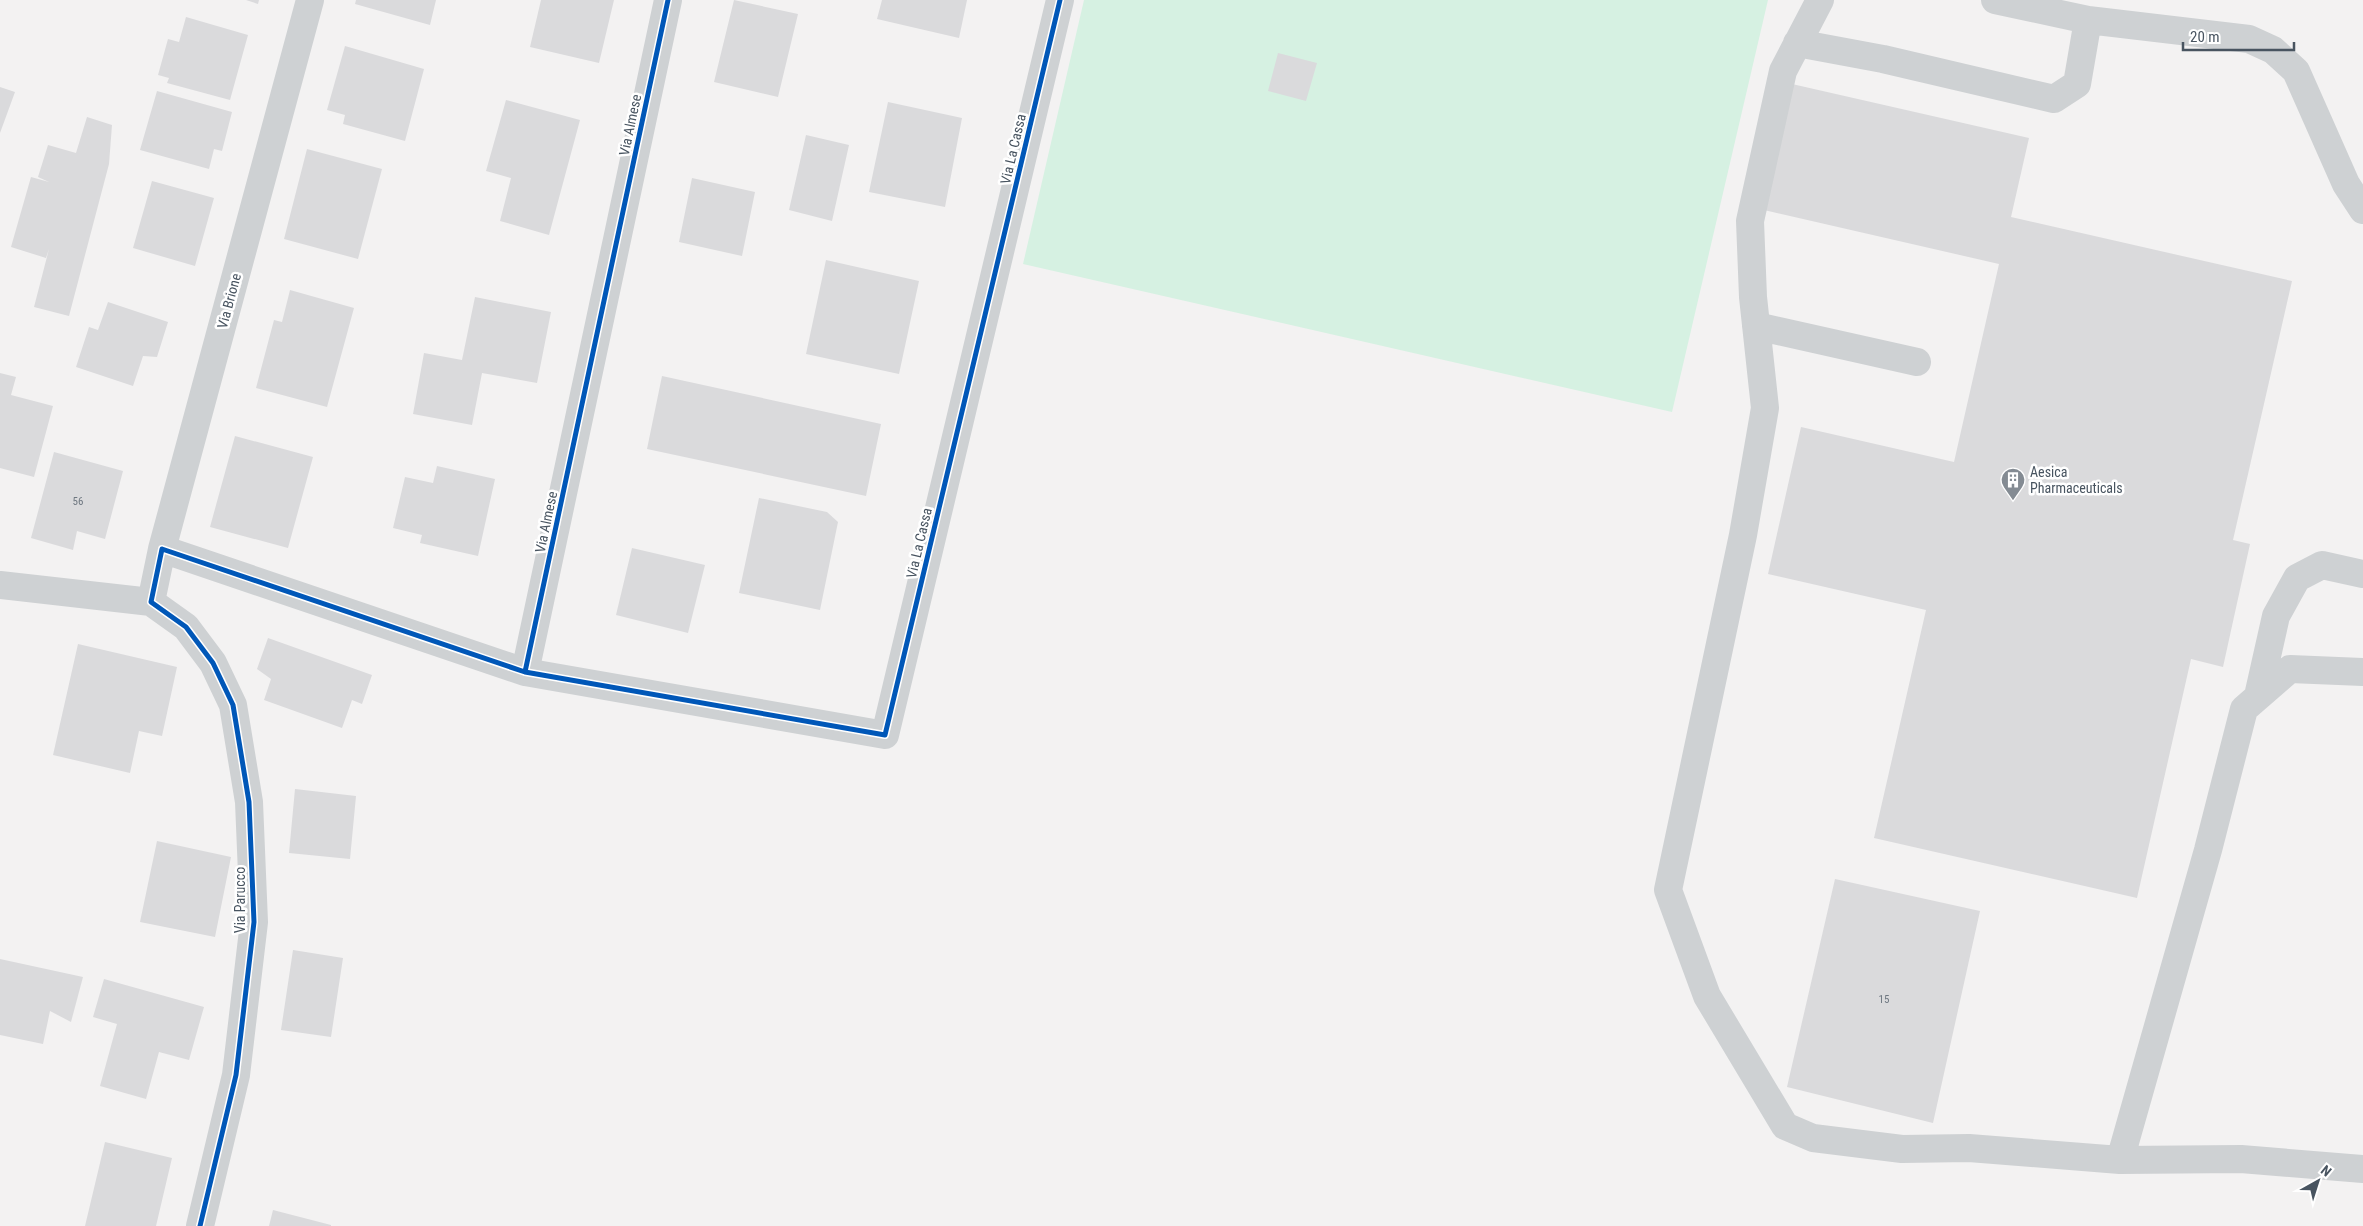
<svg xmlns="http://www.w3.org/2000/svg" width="2363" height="1226" font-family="'Roboto Condensed',sans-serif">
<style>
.green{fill:#d6f1e2}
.building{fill:#dadadc}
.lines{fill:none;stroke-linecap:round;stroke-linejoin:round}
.minor{stroke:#ced1d3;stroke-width:28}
.cycleway-casing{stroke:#fff;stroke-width:8}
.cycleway{stroke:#0057b8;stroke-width:5}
.labels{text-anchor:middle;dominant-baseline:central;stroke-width:5;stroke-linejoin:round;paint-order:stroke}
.number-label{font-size:11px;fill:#6e7780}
.street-label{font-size:14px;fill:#485460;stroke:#fff}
.poi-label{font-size:14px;fill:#485460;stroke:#fff;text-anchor:start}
</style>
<rect width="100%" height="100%" fill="#f3f2f2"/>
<path class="green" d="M 1084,0 L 1768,0 L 1672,412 L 1023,264 Z"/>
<path class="building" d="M 246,0 L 259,0 L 258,4 Z
M 356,0 L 436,0 L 430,25 L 355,4 Z
M 541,0 L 614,0 L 599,63 L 530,47 Z
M 734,0 L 798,14 L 778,97 L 714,82 Z
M 882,0 L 967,0 L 959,38 L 877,19 Z
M 186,17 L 248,35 L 230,100 L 167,83 L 169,78 L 158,75 L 168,39 L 179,42 Z
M 345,46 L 424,69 L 405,141 L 343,124 L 345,115 L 327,110 Z
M 1278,53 L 1317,63 L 1306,101 L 1268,91 Z
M 1792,84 L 2029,138 L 2011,217 L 2292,281 L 2233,540 L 2250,544 L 2223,667 L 2191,659 L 2137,898 L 1874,838 L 1926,610 L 1768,574 L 1801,427 L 1954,462 L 1999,264 L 1764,210 Z
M 0,87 L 15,92 L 0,133 Z
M 157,91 L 232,112 L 222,151 L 214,149 L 209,169 L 140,150 Z
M 506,100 L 580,120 L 549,235 L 500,221 L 511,178 L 486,171 Z
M 888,102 L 962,118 L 945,207 L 869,192 Z
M 87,117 L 112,125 L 109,164 L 69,316 L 34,307 L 49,249 L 46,258 L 11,247 L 31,177 L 49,182 L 38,177 L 48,145 L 76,153 Z
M 806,135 L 849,145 L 832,221 L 789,210 Z
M 307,149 L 382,169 L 358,259 L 284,239 Z
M 692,178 L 755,192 L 742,256 L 679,242 Z
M 152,181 L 214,198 L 195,266 L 133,248 Z
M 826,260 L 919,281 L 899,374 L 806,354 Z
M 290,290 L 354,308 L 327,407 L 256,388 L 274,320 L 282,322 Z
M 475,297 L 551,312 L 537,383 L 482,373 L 472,425 L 413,414 L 424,353 L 462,360 Z
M 108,302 L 168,322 L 157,357 L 143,356 L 133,386 L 76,367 L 89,327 L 98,330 Z
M 0,373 L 16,377 L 11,395 L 53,406 L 34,477 L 0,468 Z
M 662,376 L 881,424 L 866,496 L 647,449 Z
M 235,436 L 313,457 L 288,548 L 210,527 Z
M 54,452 L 123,471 L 105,539 L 77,531 L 73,550 L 31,538 Z
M 437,466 L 495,479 L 478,556 L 420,543 L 422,535 L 393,528 L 405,477 L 433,483 Z
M 759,498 L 827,512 L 838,522 L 820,610 L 739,593 Z
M 632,548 L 705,565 L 688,633 L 616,615 Z
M 268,638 L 372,675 L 362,704 L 352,700 L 342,728 L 264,700 L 271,679 L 257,669 Z
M 78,644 L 177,667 L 162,736 L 139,731 L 130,773 L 53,755 Z
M 295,789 L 356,796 L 350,859 L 289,853 Z
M 157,841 L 231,857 L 215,937 L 140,922 Z
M 1835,879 L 1980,911 L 1933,1123 L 1787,1087 Z
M 293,950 L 343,958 L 331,1037 L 281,1030 Z
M 0,959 L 83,977 L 71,1022 L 50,1011 L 43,1044 L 0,1035 Z
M 104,979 L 204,1007 L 189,1060 L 159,1052 L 146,1099 L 100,1086 L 117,1024 L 93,1017 Z
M 105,1142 L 172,1158 L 156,1226 L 85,1226 Z
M 273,1210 L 331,1225 L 331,1226 L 269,1226 Z"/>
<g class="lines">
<path class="minor" d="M 1820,0 L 1783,71 L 1750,221 L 1753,297 L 1765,408 L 1743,535 L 1668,890 L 1707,996 L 1785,1126 L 1813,1138 L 1902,1149 L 1969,1148 L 2120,1160 L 2241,1159 L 2363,1169
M 1995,0 L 2088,20 L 2249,39 L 2273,50 L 2296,71 L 2346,184 L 2363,210
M 1797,43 L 1883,59 L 2054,99 L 2077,84 L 2088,20
M 1756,326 L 1917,362
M 162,549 L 525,672 L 885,735 L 1060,0
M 0,585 L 151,602 L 186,627 L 213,663 L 233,705 L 249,802 L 254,922 L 236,1075 L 200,1226
M 151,602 L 162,549 L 310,0
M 525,672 L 668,0
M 2258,696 L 2276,616 L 2297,578 L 2322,565 L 2363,574
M 2120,1160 L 2208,850 L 2244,709 L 2290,669 L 2363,672"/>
<defs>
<path id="cycleway" d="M 525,672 L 668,0
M 200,1226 L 236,1075 L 254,922 L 249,802 L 233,705 L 213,663 L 186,627 L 151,602 L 162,549 L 525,672 L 885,735 L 1060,0"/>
</defs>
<use href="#cycleway" class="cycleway-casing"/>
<use href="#cycleway" class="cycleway"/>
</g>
<defs>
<symbol id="building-pin" viewBox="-11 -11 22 30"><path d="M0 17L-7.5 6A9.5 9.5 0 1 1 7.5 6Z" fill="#848b93" stroke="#fff"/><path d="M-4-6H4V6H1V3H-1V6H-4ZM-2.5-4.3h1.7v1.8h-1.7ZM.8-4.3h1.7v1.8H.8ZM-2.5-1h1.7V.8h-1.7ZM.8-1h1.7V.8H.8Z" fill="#fff"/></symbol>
</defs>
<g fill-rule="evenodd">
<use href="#building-pin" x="1999" y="466" width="28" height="38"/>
</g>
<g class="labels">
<g class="number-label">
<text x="78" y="501">56</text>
<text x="1884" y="999">15</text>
</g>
<g class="street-label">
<text transform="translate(630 125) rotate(-78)">Via Almese</text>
<text transform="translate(1013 149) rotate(-77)">Via La Cassa</text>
<text transform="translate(229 301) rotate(-75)">Via Brione</text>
<text transform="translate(546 522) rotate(-78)">Via Almese</text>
<text transform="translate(919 543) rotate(-77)">Via La Cassa</text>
<text transform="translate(240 900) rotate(-90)">Via Parucco</text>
</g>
<g class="poi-label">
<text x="2030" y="472">Aesica<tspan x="2030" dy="16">Pharmaceuticals</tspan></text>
</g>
</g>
<g transform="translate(2318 1181) rotate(39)" stroke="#ffffff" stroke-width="4" paint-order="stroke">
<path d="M0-4L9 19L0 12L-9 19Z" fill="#485460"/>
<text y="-8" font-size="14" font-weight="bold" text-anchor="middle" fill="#485460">N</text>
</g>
<path d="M2183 42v8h111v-8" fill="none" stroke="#485460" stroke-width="2.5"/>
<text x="2190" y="42" font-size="15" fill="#485460" stroke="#ffffff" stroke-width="4" paint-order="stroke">20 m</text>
</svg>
